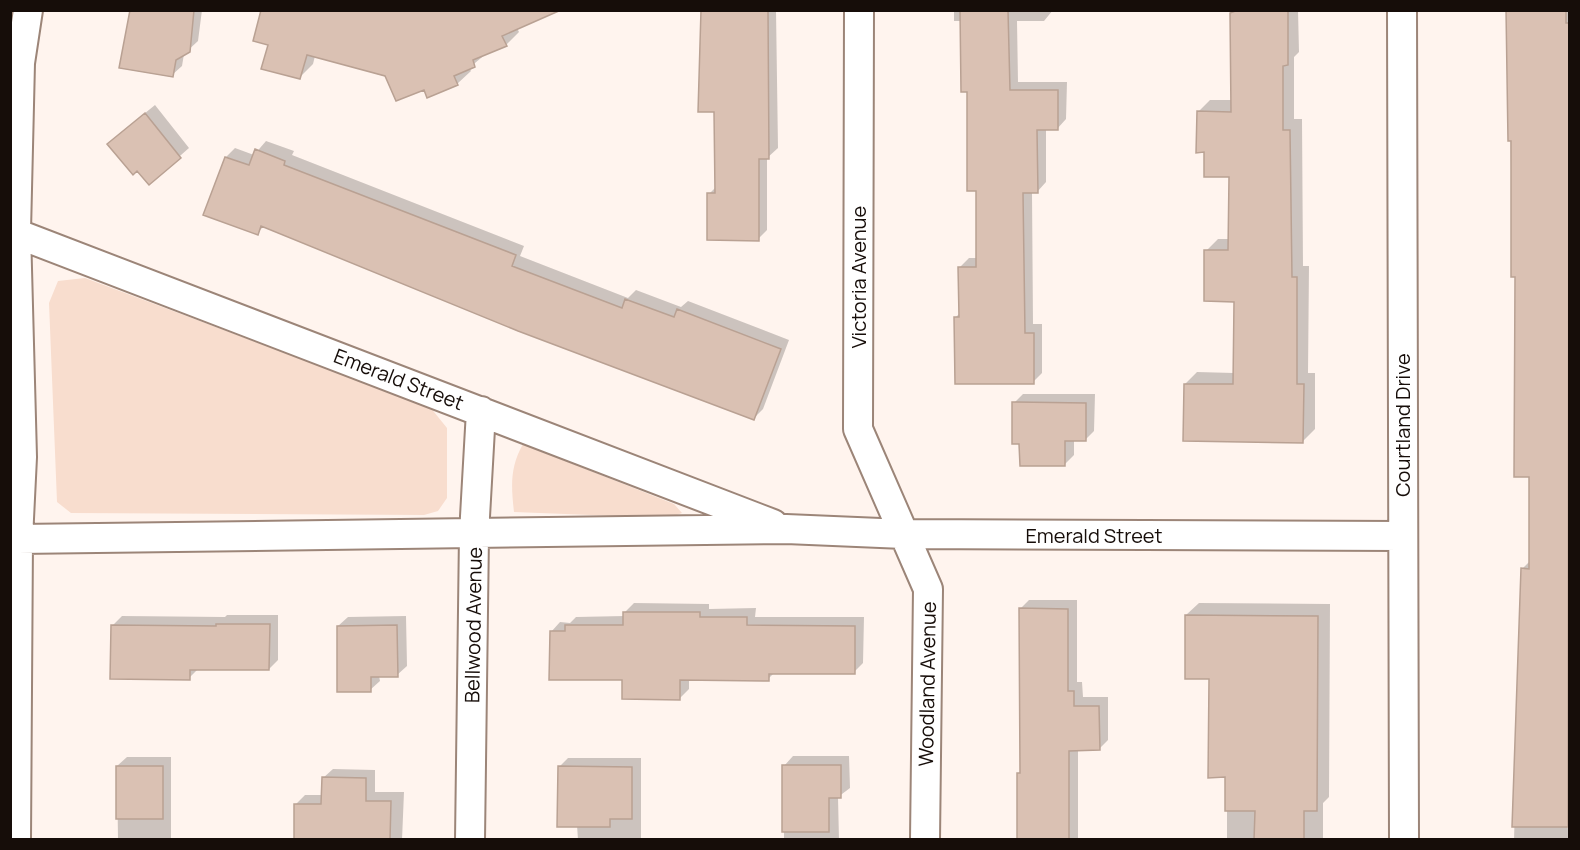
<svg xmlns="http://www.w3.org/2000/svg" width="1580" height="850" font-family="Manrope,sans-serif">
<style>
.green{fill:#f8ddce}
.shadow{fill:#0003}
.building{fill:#dac1b3;stroke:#b9a193;stroke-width:1.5}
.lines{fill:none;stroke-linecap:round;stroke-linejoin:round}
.minor-casing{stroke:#9c8578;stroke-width:32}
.minor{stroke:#fff;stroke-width:28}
.labels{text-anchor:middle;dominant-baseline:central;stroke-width:6;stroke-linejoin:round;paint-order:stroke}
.street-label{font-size:20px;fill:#160d09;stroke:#fff}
</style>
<rect width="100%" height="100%" fill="#fff4ee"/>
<path class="green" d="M 85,278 L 430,407 L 447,428 L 447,498 L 438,511 L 424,515 L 71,513 L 57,502 L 49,303 L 58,281 Z
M 523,444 L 674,504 L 682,513 L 668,518 L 514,512 C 511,486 510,467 523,444 Z"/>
<path class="shadow" d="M 132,10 L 202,10 L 198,41 L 184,54 L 182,66 L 172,75 Z
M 702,10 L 776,10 L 778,148 L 767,158 L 767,230 L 758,239 L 709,194 L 717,186 L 716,111 Z
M 954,10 L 1053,10 L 1044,21 L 1017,21 L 1018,82 L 1067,82 L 1066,119 L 1057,129 L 1046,129 L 1046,182 L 1037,192 L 1032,192 L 1033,324 L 1042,324 L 1042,373 L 1033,382 L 956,317 L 960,313 L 960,267 L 969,258 L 977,258 L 977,190 L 962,21 L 954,21 Z
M 1235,10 L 1298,10 L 1299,52 L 1294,57 L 1294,119 L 1302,119 L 1303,266 L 1309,266 L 1308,373 L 1315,373 L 1315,429 L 1303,441 L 1185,384 L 1197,372 L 1234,373 L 1235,300 L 1206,251 L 1218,239 L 1230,239 L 1231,176 L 1206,151 L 1198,112 L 1210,100 L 1232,100 L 1232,13 Z
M 1508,10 L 1570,10 L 1570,840 L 1514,840 L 1522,569 L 1530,561 L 1531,475 L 1516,276 L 1513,276 Z
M 517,28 L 519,32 L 506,45 L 487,53 L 469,68 L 471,71 L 457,84 L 425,88 L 315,56 L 313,64 L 300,77 L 270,44 Z
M 155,105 L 189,148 L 149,183 L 118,135 Z
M 266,141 L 294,151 L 292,155 L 524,246 L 520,256 L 628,298 L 636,290 L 681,307 L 688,301 L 789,340 L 763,409 L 754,418 L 634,372 L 632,374 L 264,226 L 257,233 L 226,157 L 235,148 L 254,155 Z
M 1023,394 L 1095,394 L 1094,431 L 1085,440 L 1074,440 L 1074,455 L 1065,464 L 1014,403 Z
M 1029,600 L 1077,600 L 1077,682 L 1082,682 L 1083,697 L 1108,697 L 1108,740 L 1099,749 L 1078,749 L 1078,840 L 1019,840 L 1019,773 L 1022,771 L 1020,609 Z
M 634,603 L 709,604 L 709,609 L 756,608 L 755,617 L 864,617 L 863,663 L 854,672 L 775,672 L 768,679 L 689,679 L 689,689 L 680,698 L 624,679 L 551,632 L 560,622 L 570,623 L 576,617 L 625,616 L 625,612 Z
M 1199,603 L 1330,604 L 1329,797 L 1323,803 L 1323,840 L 1227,840 L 1227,776 L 1210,678 L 1186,615 Z
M 227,615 L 278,615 L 278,660 L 269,669 L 199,668 L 189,678 L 113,625 L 122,616 L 225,617 Z
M 406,616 L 407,666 L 397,675 L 379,676 L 380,681 L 370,690 L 338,626 L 348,617 Z
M 793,756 L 849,756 L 850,788 L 838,797 L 839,840 L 784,840 L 784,766 Z
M 127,757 L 171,757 L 171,840 L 118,840 L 117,766 Z
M 568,758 L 641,758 L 641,840 L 578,840 L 577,825 L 559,767 Z
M 333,769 L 375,770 L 375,792 L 404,792 L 402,840 L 319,840 L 296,804 L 305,795 L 323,795 L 323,778 Z"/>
<path class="building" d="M 130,10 L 194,10 L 190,52 L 176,60 L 173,77 L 119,68 Z
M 261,10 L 561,10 L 502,36 L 507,46 L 473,60 L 475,67 L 454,76 L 458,85 L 427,98 L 424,90 L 396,101 L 385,76 L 307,55 L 300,79 L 261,69 L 268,45 L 253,41 Z
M 701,10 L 768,10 L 769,159 L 759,159 L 759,241 L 707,240 L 707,193 L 715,193 L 714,112 L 698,112 Z
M 960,10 L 1008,10 L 1010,90 L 1058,90 L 1058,130 L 1037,130 L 1038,193 L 1023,193 L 1025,333 L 1034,333 L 1034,384 L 955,384 L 954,317 L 959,317 L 958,267 L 976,267 L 976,191 L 967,191 L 967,92 L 961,92 Z
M 1238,10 L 1288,10 L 1288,65 L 1283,66 L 1283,130 L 1290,130 L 1292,277 L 1297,277 L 1297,384 L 1304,384 L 1303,443 L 1183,441 L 1184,384 L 1233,384 L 1234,302 L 1204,301 L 1204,250 L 1228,250 L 1229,177 L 1204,177 L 1204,152 L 1196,153 L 1197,111 L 1231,112 L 1230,13 Z
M 1506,10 L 1566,10 L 1566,23 L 1569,23 L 1568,827 L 1512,827 L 1521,568 L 1529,569 L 1529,477 L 1514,477 L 1515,277 L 1511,277 L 1511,141 L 1508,141 Z
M 145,113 L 181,158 L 149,185 L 137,171 L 133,175 L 107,144 Z
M 255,149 L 285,161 L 284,165 L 516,255 L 512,266 L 622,308 L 625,299 L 674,317 L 677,309 L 781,349 L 754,420 L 518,331 L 261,226 L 258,235 L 203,215 L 225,157 L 249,165 Z
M 1012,402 L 1086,403 L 1086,441 L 1065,441 L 1065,466 L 1020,466 L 1019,444 L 1012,444 Z
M 1019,608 L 1068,609 L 1068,691 L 1074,691 L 1074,706 L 1099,706 L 1100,750 L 1069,751 L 1069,840 L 1017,840 L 1017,773 L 1020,773 Z
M 623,612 L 700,612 L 700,617 L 747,617 L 747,625 L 855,626 L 855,674 L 769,674 L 769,681 L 680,680 L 680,700 L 622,699 L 622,680 L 549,680 L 550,631 L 565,631 L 565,625 L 623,625 Z
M 1185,615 L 1318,616 L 1317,811 L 1304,811 L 1304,840 L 1254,840 L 1255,811 L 1225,811 L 1225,777 L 1208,778 L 1209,679 L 1185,679 Z
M 216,624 L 270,624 L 269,670 L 190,670 L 190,680 L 110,679 L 111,625 L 216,626 Z
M 397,625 L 398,677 L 371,677 L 371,692 L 337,692 L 337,626 Z
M 782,765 L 841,765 L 841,798 L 829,798 L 829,832 L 782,832 Z
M 116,766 L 163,766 L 163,819 L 116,819 Z
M 558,766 L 632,767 L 632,819 L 610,819 L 610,827 L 557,827 Z
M 322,777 L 366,778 L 366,801 L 391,801 L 390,840 L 294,840 L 294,804 L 321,804 Z"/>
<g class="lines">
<defs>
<path id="minor" d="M 859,10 L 858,429 L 928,589 L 925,840
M 1402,10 L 1404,840
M 10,231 L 773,524
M 18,539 L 786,529 L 904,534 L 1402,536
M 16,840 L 18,539 L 22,457 L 16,231 L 20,63 L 28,10
M 470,840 L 474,534 L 481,411"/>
</defs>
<use href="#minor" class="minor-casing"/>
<use href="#minor" class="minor"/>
</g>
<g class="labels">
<g class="street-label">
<text transform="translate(858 277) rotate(-90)">Victoria Avenue</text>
<text transform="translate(399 379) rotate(21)">Emerald Street</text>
<text transform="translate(1402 425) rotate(-90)">Courtland Drive</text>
<text x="1094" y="535">Emerald Street</text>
<text transform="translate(473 625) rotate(-89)">Bellwood Avenue</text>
<text transform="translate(927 684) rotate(-89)">Woodland Avenue</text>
</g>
</g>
<rect width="1580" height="850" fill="none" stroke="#160d09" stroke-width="24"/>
</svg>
